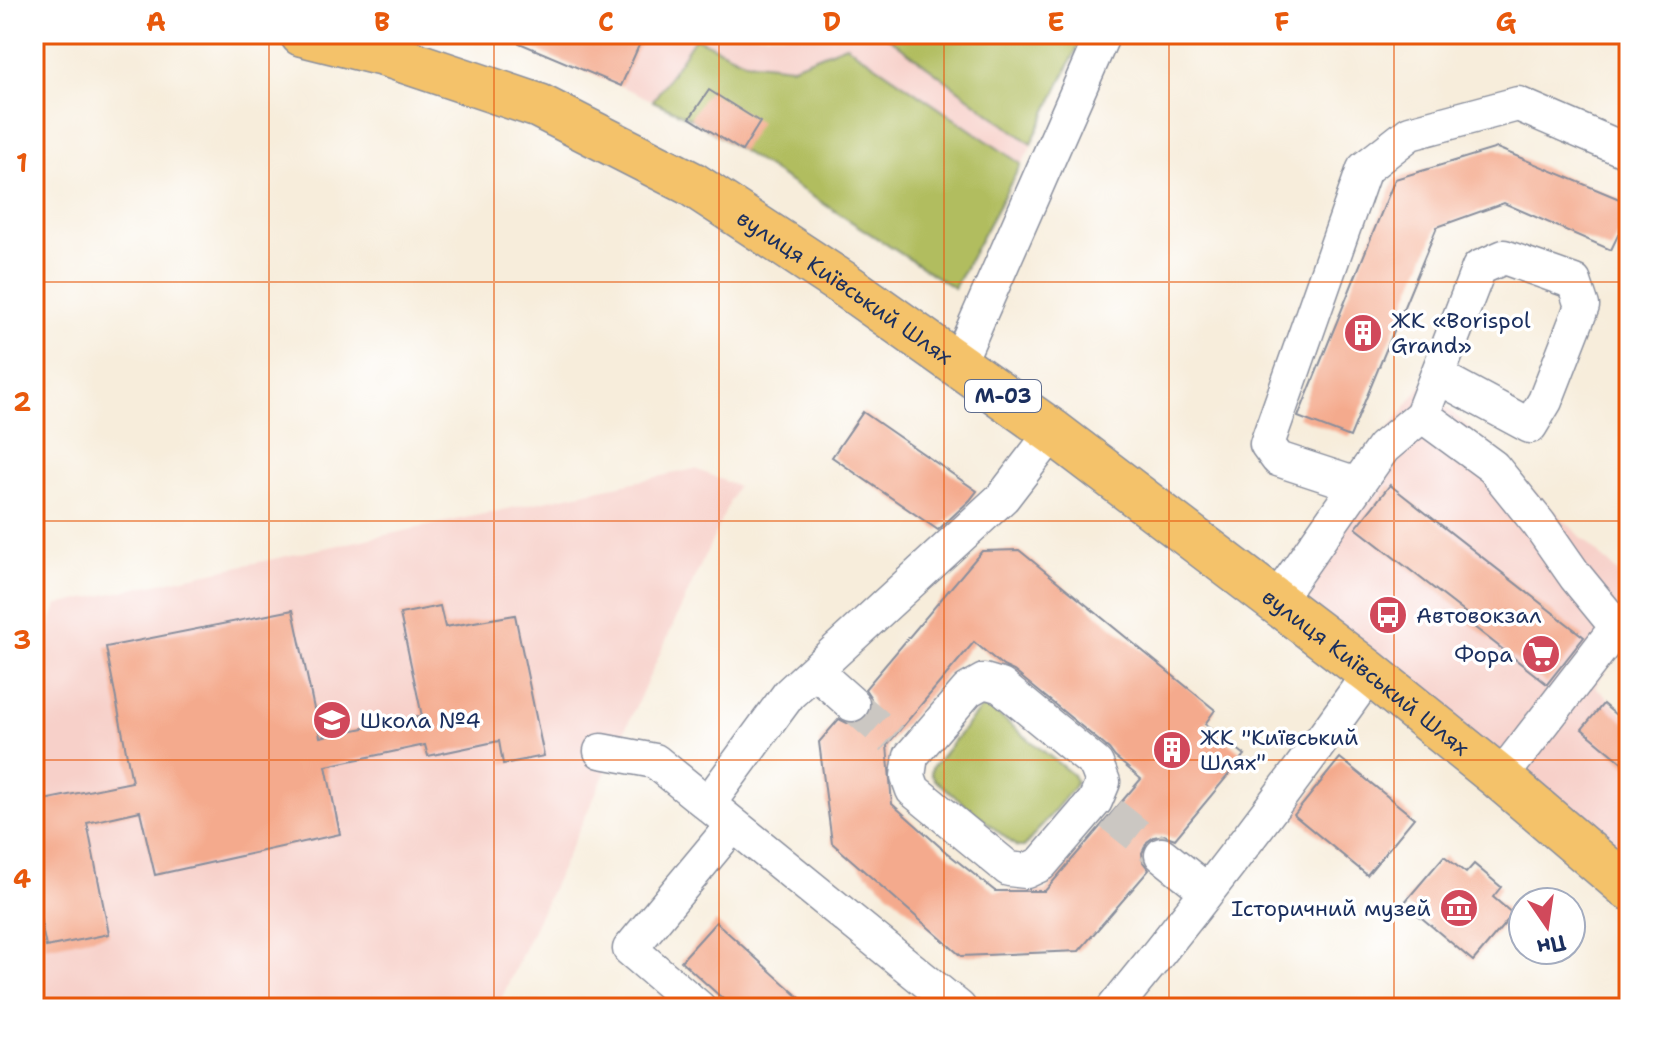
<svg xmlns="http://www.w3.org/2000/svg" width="1663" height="1042" font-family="'Shantell Sans',sans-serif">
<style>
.built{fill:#f7d0c9}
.green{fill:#b1bd5e;stroke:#66765e;stroke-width:2}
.building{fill:#f4aa8d;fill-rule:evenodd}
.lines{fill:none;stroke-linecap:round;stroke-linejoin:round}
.minor-tunnel{stroke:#cbc7c2;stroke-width:34;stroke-dasharray:34 17;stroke-linecap:butt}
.minor-casing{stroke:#898e9c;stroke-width:37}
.highway-casing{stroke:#898e9c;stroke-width:47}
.minor{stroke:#fff;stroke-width:34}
.highway{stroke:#f4c26a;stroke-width:44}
.grid{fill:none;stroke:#e8590c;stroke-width:2;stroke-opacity:0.55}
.labels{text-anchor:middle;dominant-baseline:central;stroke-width:7;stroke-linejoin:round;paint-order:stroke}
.shield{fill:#fff;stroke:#5f6d8e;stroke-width:2}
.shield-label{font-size:20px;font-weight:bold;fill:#1b2f5e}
.street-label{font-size:22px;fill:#1b2f5e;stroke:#fff}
.poi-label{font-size:22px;fill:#1b2f5e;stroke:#fff;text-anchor:start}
.neatline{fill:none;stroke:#e8590c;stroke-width:3}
.grid-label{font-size:26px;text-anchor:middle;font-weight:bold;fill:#e8590c}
</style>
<rect width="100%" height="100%" fill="#fff"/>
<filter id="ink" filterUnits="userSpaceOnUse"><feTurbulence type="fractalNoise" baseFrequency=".0125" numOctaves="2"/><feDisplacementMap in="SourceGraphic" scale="16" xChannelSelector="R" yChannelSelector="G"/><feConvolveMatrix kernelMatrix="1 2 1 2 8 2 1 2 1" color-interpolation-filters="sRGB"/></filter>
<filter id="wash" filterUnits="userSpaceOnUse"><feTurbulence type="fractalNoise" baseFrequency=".006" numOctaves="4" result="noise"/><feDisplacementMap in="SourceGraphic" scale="32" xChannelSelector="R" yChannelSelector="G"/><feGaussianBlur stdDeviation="1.8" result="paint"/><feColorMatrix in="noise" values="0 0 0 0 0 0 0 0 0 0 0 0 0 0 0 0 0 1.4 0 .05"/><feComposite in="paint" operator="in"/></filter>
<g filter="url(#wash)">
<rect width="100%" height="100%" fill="#f7eddb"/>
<path class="built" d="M 498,34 L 1084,34 L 1029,151 L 954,288 L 690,118 L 621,86 Z
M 1423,384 L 1629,583 L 1629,635 L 1595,686 L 1629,720 L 1629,879 L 1273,582 Z
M 695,469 L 737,486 L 497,1008 L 34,1008 L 34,669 L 57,605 Z"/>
<path class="green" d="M 884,34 L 1084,34 L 1031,144 Z
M 695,38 L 746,62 L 791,67 L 846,45 L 1021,164 L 954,288 L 742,151 L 690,118 L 653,101 Z
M 985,707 L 991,709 L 1073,775 L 1076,781 L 1074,787 L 1024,847 L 1017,847 L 935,780 L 931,774 L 932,768 L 979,710 Z"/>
<g id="blocks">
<path class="building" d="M 498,34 L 644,34 L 621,86 Z
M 709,90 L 760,122 L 742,151 L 690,118 Z
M 1497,148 L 1629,203 L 1629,212 L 1611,250 L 1504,203 L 1437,227 L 1350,437 L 1298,417 L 1395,179 Z
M 863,412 L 977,491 L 970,500 L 938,530 L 832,457 Z
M 1390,485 L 1584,637 L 1547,684 L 1469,623 L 1472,618 L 1356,528 Z
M 1019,550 L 1215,710 L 1205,724 L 1245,755 L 1175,839 L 1164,835 L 1154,837 L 1147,842 L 1142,853 L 1143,862 L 1149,870 L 1079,951 L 961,956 L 832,843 L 819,742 L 839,719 L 847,723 L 858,723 L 867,717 L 872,707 L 871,698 L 865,689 L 982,551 ZM 974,642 L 1003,666 L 1014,671 L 1109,749 L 1115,757 L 1141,779 L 1045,891 L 995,891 L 946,852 L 892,804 L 887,745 Z
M 440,606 L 445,627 L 515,615 L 544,756 L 503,764 L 499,741 L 428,756 L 425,745 L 326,766 L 340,834 L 155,875 L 140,811 L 87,823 L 109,934 L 46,947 L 34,888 L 34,802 L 132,782 L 106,647 L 293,610 L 320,737 L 422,716 L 400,614 Z
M 1603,704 L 1629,726 L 1629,768 L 1582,729 Z
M 1340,758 L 1414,818 L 1367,875 L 1294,815 Z
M 1444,856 L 1466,873 L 1474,864 L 1501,887 L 1493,897 L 1513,914 L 1473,961 L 1404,903 Z
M 716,922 L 811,1008 L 733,1008 L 681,961 Z"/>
</g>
</g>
<g filter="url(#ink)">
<use href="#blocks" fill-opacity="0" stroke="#898e9c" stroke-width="2"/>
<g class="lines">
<path class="minor-tunnel" d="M 852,704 L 892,739
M 1111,814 L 1162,855"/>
<defs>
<path id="minor" d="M 958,364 L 1103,34
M 1422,415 L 1479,268 L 1504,257 L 1574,282 L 1582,306 L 1545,401 L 1530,426 L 1437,376
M 1357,485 L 1278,459 L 1267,444 L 1364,169 L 1410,133 L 1518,104 L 1629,152
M 1276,601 L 1383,448 L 1422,415 L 1493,467 L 1539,524 L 1576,577 L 1617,627 L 1500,778
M 815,671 L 852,704
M 984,681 L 1001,686 L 1096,764 L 1103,782 L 1095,801 L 1041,864 L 1026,871 L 1009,869 L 913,790 L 908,776 L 911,756 L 968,690 Z
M 601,751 L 655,761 L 959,1008
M 708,804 L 789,694 L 1003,497 L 1053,432
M 1162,855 L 1207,891
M 699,1008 L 630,949 L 733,825
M 1114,1008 C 1203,900 1288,788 1370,673"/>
<g id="highway">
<path id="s1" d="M 302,34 L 387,55 L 539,106 L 692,184 L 844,284 L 1053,432 L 1370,673 L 1500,778 L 1629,888"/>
</g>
</defs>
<use href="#minor" class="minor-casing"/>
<use href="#highway" class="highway-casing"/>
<use href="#minor" class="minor"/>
<use href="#highway" class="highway"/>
</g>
</g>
<path class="grid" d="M 269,34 L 269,1008M 494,34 L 494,1008M 719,34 L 719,1008M 944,34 L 944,1008M 1169,34 L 1169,1008M 1394,34 L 1394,1008M 34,282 L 1629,282M 34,521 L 1629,521M 34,760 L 1629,760"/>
<defs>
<symbol id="building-disc" viewBox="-11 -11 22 22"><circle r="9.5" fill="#d1495b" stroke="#fff"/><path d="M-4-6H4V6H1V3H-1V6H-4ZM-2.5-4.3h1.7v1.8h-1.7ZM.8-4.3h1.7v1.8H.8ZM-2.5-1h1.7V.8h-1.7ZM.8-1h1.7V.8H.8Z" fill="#fff"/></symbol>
<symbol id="bus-disc" viewBox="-11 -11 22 22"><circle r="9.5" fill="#d1495b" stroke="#fff"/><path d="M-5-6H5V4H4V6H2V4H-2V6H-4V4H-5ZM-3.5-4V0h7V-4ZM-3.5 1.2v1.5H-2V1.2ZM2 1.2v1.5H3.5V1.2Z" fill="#fff"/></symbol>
<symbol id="supermarket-disc" viewBox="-11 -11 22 22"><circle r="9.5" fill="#d1495b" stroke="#fff"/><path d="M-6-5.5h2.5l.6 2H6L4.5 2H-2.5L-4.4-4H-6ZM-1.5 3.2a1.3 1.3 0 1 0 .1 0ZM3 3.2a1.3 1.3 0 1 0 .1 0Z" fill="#fff"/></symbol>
<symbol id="school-disc" viewBox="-11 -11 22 22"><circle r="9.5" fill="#d1495b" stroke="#fff"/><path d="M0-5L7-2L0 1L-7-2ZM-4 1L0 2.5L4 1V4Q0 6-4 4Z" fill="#fff"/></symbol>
<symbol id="museum-disc" viewBox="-11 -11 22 22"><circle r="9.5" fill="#d1495b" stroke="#fff"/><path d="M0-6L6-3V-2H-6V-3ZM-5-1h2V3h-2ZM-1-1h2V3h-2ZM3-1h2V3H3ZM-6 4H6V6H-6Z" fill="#fff"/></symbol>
</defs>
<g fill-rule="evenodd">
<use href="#building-disc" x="1341" y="311" width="44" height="44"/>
<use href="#bus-disc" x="1366" y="593" width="44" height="44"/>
<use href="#supermarket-disc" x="1519" y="632" width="44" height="44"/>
<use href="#school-disc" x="310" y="698" width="44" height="44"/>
<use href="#building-disc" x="1150" y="728" width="44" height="44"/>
<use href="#museum-disc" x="1437" y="886" width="44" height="44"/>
</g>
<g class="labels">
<rect class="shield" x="965" y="380" width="76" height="32" rx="6"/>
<g class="shield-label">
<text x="1003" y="396">М-03</text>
</g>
<g class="street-label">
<text stroke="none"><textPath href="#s1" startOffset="604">вулиця Київський Шлях</textPath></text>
<text stroke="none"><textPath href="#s1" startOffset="1252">вулиця Київський Шлях</textPath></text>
</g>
<g class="poi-label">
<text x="1391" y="320">ЖК «Borispol<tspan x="1391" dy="25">Grand»</tspan></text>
<text x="1416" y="615">Автовокзал</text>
<text x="1513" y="654" text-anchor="end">Фора</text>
<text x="360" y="720">Школа №4</text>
<text x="1200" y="737">ЖК "Київський<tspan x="1200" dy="25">Шлях"</tspan></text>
<text x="1431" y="908" text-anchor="end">Історичний музей</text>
</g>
</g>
<rect width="1663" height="1042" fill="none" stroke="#fff" stroke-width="88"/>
<g transform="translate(1547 926) rotate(167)"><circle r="38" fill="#ffffff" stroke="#a4acbf" stroke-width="2"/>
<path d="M0-6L14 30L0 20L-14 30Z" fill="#d1495b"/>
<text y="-12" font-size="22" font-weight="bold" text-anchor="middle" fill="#1b2f5e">Пн</text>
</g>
<rect x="44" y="44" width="1575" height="954" class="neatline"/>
<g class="grid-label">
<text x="156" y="31">A</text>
<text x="382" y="31">B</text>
<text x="606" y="31">C</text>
<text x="832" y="31">D</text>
<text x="1056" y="31">E</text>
<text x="1282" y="31">F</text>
<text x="1506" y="31">G</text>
<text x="22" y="172">1</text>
<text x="22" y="411">2</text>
<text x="22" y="649">3</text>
<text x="22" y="888">4</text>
</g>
</svg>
